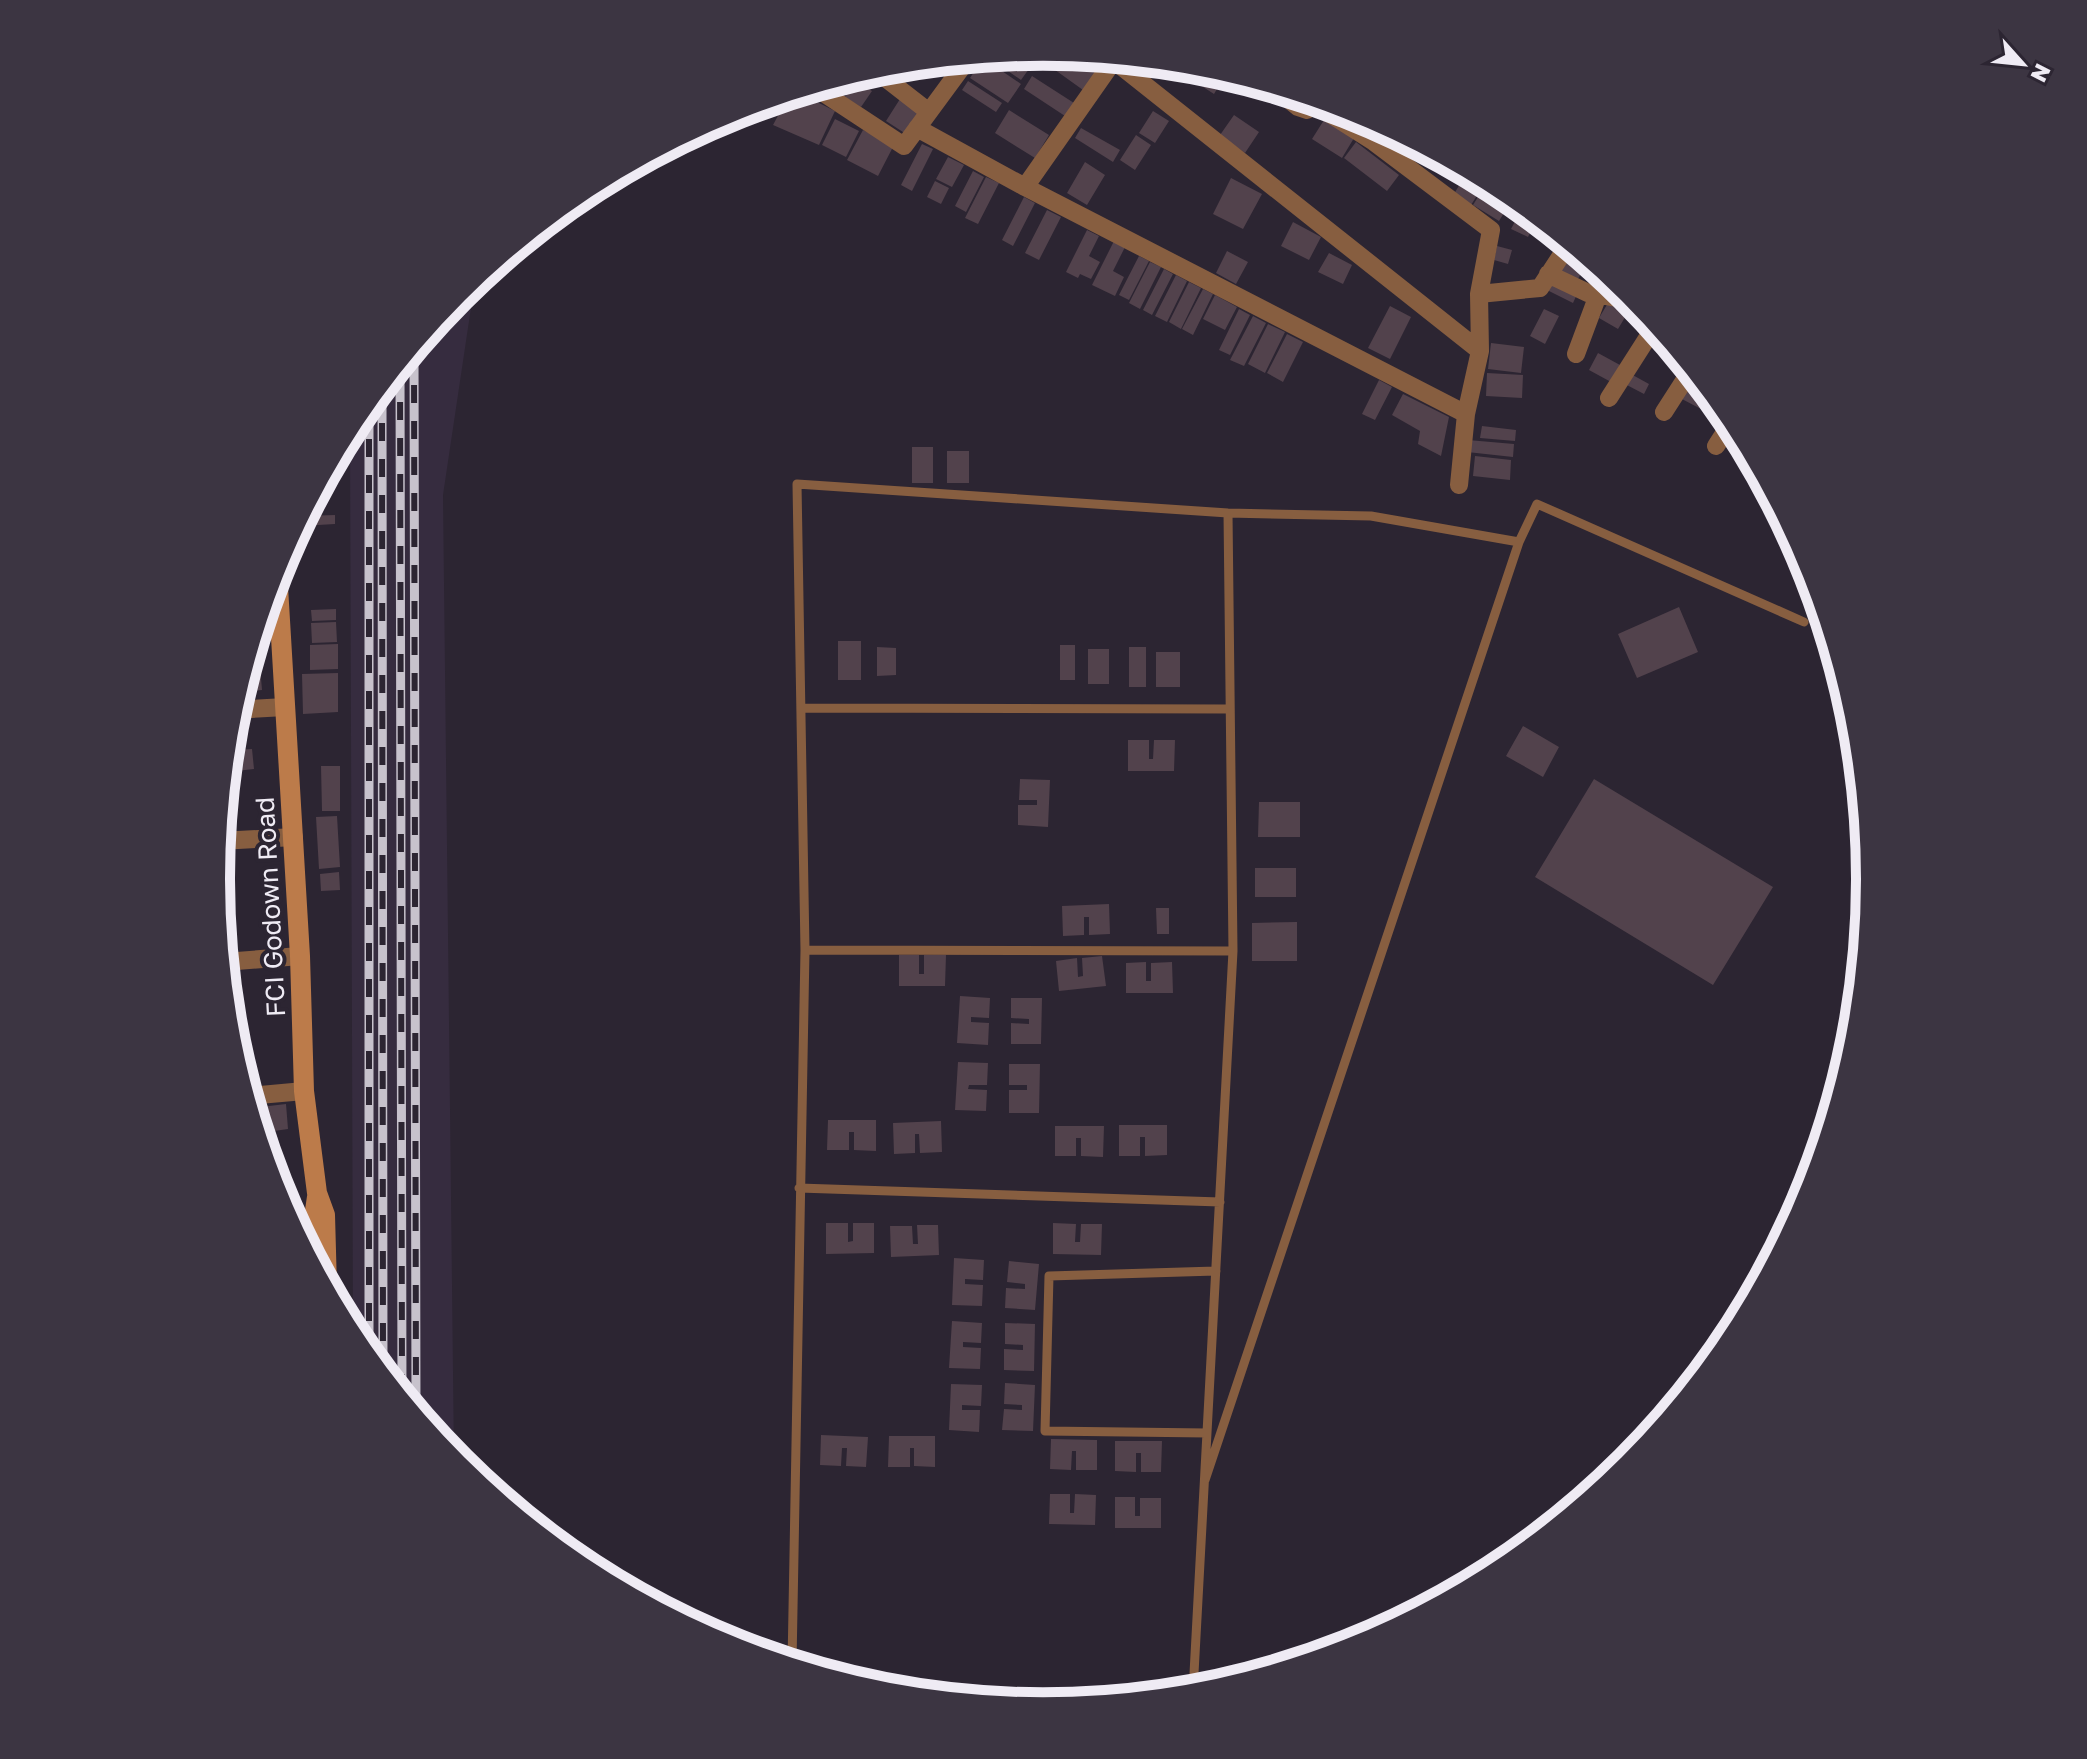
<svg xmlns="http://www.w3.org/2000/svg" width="2087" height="1759" font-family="'Golos Text',sans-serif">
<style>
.built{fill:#362c3f}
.building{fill:#52424c}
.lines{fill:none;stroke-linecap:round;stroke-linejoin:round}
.lane{stroke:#875e40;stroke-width:9}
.street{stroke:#875e40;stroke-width:18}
.secondary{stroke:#bc7b4a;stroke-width:20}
.rail-casing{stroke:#c7c2cc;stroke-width:9}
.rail{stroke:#2c2532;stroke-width:6;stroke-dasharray:18;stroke-linecap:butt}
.labels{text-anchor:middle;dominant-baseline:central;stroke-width:8;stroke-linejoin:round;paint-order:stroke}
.street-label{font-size:26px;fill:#efebf4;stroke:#2c2532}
.rim{fill:none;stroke:#efebf4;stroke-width:10}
</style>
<rect width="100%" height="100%" fill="#2c2532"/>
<path class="built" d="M 475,281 L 443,495 L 454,1459 L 353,1335 L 350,431 L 356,419 L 459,294 Z"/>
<path class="building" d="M 1029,53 L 1036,59 L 1021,80 L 988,57 Z
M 1050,53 L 1095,57 L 1102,63 L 1083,90 L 1044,62 Z
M 983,58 L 1021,84 L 1008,103 L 970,78 Z
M 917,64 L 920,67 L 913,78 L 896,67 Z
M 1210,69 L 1226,74 L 1214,94 L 1200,85 Z
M 1032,76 L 1074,103 L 1065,116 L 1024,89 Z
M 856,81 L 872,91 L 861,107 L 845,97 Z
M 968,81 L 1002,103 L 996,112 L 962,90 Z
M 805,91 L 815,96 L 813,100 L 835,111 L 819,145 L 773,125 L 788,97 Z
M 900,99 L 920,113 L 906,134 L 886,121 Z
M 1009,110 L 1049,135 L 1035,158 L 995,133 Z
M 1153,111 L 1169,121 L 1155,143 L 1139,133 Z
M 1234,115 L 1259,132 L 1245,153 L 1220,135 Z
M 835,119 L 859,131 L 846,157 L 822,145 Z
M 1324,120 L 1354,138 L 1342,158 L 1312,139 Z
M 1081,128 L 1120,150 L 1113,162 L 1075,138 Z
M 863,130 L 894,145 L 878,176 L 847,160 Z
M 1136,135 L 1151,145 L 1135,170 L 1120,160 Z
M 1356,142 L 1399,175 L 1387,191 L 1344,158 Z
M 922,144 L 933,149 L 912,191 L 901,185 Z
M 948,157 L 964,165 L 952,187 L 936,179 Z
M 1085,162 L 1105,175 L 1087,205 L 1067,193 Z
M 973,171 L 984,177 L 966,212 L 955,206 Z
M 1467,172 L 1485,183 L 1471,205 L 1454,194 Z
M 986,177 L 999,183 L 978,224 L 965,218 Z
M 1231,178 L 1262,194 L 1243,229 L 1213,214 Z
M 935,181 L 949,188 L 941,204 L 927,197 Z
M 1486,184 L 1512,200 L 1499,221 L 1473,205 Z
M 1024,197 L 1035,203 L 1013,246 L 1002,240 Z
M 1522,208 L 1537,219 L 1528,237 L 1511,229 Z
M 1047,210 L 1061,217 L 1039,260 L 1025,253 Z
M 1293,222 L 1321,237 L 1309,260 L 1281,246 Z
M 1087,230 L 1099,236 L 1089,256 L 1100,262 L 1091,279 L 1080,274 L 1078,278 L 1066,272 Z
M 1114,241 L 1125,247 L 1113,271 L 1124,277 L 1115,296 L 1092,285 Z
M 1497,246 L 1512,250 L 1508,264 L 1494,260 Z
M 1572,248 L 1588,261 L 1574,286 L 1556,275 Z
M 1227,251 L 1248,262 L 1236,284 L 1216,273 Z
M 1329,253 L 1352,265 L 1343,284 L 1318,272 Z
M 1139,256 L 1149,261 L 1129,300 L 1119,295 Z
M 1150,262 L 1161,267 L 1140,309 L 1129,303 Z
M 1164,269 L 1173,274 L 1152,315 L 1143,310 Z
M 1176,275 L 1187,281 L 1167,322 L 1155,316 Z
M 1553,277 L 1579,290 L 1573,303 L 1547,290 Z
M 1189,282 L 1201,288 L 1181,329 L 1169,322 Z
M 1203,289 L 1213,294 L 1193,335 L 1182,329 Z
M 1215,295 L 1237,307 L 1225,330 L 1203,319 Z
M 1608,303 L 1627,314 L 1618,329 L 1599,318 Z
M 1390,306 L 1411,317 L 1390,359 L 1368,348 Z
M 1239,309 L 1250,315 L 1230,355 L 1219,350 Z
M 1544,309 L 1559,316 L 1545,344 L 1530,336 Z
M 1253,316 L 1266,323 L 1244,366 L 1230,360 Z
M 1268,324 L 1285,332 L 1265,373 L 1248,364 Z
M 1287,334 L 1303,342 L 1283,382 L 1267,373 Z
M 1491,343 L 1524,347 L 1521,373 L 1488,369 Z
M 1598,353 L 1620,365 L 1611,382 L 1589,370 Z
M 1487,373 L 1523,375 L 1522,398 L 1486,396 Z
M 1629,373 L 1649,384 L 1644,394 L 1623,383 Z
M 1379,380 L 1392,387 L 1375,420 L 1362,414 Z
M 1687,387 L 1707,398 L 1701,409 L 1680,398 Z
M 1403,394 L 1449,417 L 1441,456 L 1418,444 L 1420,431 L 1392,415 Z
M 1482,426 L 1516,430 L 1515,441 L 1480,438 Z
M 1468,440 L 1514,444 L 1513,457 L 1467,452 Z
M 912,447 L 933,447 L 933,483 L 912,483 Z
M 1744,449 L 1749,452 L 1759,472 L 1757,475 L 1736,463 Z
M 947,451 L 969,451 L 969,483 L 947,483 Z
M 1475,456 L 1511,460 L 1510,480 L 1473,476 Z
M 335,515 L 335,524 L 301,526 L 304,516 Z
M 1679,607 L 1698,652 L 1637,678 L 1618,634 Z
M 336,609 L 336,620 L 312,621 L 311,610 Z
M 336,622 L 337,642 L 312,643 L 311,623 Z
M 838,641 L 861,641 L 861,680 L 838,680 Z
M 258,643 L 262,690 L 240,692 L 254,644 Z
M 338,644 L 338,669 L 310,670 L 310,645 Z
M 1060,645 L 1075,645 L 1075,680 L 1060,680 Z
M 877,647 L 896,648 L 896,675 L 877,676 Z
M 1129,647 L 1146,647 L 1146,687 L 1129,687 Z
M 1088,649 L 1109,649 L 1109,684 L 1088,684 Z
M 1156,652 L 1180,652 L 1180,687 L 1156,687 Z
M 338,673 L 338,712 L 303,714 L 302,674 Z
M 1523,726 L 1559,747 L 1543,777 L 1506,756 Z
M 1128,740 L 1149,740 L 1149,759 L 1153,759 L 1154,740 L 1175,740 L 1174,771 L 1128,771 Z
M 252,749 L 254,769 L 236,771 L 234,750 Z
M 321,766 L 340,766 L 340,811 L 322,811 Z
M 1020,779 L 1050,780 L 1048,827 L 1018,825 L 1018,805 L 1037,805 L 1037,800 L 1019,800 Z
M 1594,779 L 1773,887 L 1713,985 L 1535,877 Z
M 1259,802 L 1300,802 L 1300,837 L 1258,837 Z
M 337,816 L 340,867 L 319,869 L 316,817 Z
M 1255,868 L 1296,868 L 1296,897 L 1255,897 Z
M 339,872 L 340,890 L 321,891 L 320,874 Z
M 1109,904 L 1110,934 L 1089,935 L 1089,917 L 1084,917 L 1084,935 L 1063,936 L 1062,906 Z
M 1156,908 L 1169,908 L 1169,934 L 1157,934 Z
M 1297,922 L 1297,961 L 1252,961 L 1252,923 Z
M 899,955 L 919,955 L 919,974 L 924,974 L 924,955 L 946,955 L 945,986 L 899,986 Z
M 1102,956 L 1106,986 L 1059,991 L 1056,961 L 1077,958 L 1078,977 L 1083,976 L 1082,958 Z
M 1146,962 L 1146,981 L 1151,981 L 1151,963 L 1172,962 L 1173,993 L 1126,993 L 1126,963 Z
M 960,996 L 990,998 L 989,1018 L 971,1017 L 971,1022 L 989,1023 L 988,1045 L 957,1043 Z
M 1011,998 L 1042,998 L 1041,1044 L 1011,1044 L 1011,1023 L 1029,1024 L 1029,1019 L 1011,1018 Z
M 958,1062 L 988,1063 L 987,1085 L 969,1085 L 968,1089 L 987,1090 L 986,1111 L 955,1110 Z
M 1009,1064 L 1040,1064 L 1039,1113 L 1009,1113 L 1009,1090 L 1027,1090 L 1027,1085 L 1009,1085 Z
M 286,1104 L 288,1129 L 260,1133 L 252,1108 Z
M 828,1120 L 876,1120 L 876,1151 L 854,1150 L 854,1132 L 849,1132 L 849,1150 L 827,1150 Z
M 941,1121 L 942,1152 L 920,1153 L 919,1134 L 915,1134 L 915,1153 L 894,1154 L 893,1123 Z
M 1119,1125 L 1167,1125 L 1167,1155 L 1145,1156 L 1145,1137 L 1140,1137 L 1140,1156 L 1119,1156 Z
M 1055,1126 L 1104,1126 L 1103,1157 L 1081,1156 L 1081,1138 L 1076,1138 L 1076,1156 L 1055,1156 Z
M 826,1223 L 848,1223 L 848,1242 L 853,1241 L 853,1223 L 874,1223 L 874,1253 L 826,1254 Z
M 1053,1223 L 1076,1224 L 1075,1242 L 1080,1242 L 1081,1224 L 1102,1224 L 1101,1255 L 1053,1254 Z
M 917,1225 L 938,1225 L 939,1255 L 891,1257 L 890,1226 L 912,1226 L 913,1244 L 918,1244 Z
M 954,1258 L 984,1260 L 983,1280 L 965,1279 L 965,1284 L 983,1285 L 982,1306 L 952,1305 Z
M 1009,1261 L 1039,1264 L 1035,1310 L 1005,1308 L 1006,1288 L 1025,1289 L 1025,1284 L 1007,1282 Z
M 952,1321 L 982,1323 L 981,1343 L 963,1342 L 963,1347 L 981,1348 L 980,1369 L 949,1368 Z
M 1005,1323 L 1035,1324 L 1034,1371 L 1004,1370 L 1004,1349 L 1023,1350 L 1023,1345 L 1005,1344 Z
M 1005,1383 L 1035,1385 L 1033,1431 L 1002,1430 L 1004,1409 L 1022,1410 L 1022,1405 L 1004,1404 Z
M 951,1384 L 982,1385 L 981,1406 L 962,1405 L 962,1410 L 980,1410 L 979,1432 L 949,1430 Z
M 821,1435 L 868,1437 L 866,1467 L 846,1466 L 847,1448 L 842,1448 L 841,1466 L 820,1465 Z
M 889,1436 L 935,1436 L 935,1467 L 914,1466 L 914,1448 L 910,1448 L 910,1467 L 888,1467 Z
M 1051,1439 L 1097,1440 L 1097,1470 L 1076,1470 L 1076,1451 L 1072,1451 L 1071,1470 L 1050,1469 Z
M 1115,1441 L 1162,1441 L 1161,1472 L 1141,1472 L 1141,1453 L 1136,1453 L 1136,1472 L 1115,1471 Z
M 1050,1494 L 1070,1494 L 1070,1513 L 1074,1513 L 1075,1494 L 1096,1495 L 1095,1525 L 1049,1524 Z
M 1115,1497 L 1135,1497 L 1135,1516 L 1140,1516 L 1140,1498 L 1161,1498 L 1161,1528 L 1115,1528 Z"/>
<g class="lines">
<path class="lane" d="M 801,708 L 1230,709
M 805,950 L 1233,951
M 799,1188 L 1220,1202
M 1207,1433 L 1045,1431 L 1049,1276 L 1216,1271
M 1205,1480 L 1519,542 L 1537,504 L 1804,622
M 792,1664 L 805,950 L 797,484 L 1228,513 L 1371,516 L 1519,542
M 1193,1692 L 1233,951 L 1228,513"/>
<path class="street" d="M 1112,59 L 1480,351
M 875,70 L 929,112
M 816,88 L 904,146 L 968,59
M 1277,90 L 1298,107 L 1307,110 L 1316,101
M 1314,104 L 1374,142 L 1491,230 L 1479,294 L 1480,351 L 1466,414 L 1459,485
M 917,128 L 1025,187 L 1466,414
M 1025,187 L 1114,60
M 1548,274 L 1588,293 L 1634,301
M 1479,294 L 1540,288 L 1568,245
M 1576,354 L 1598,295 L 1609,278
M 1609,398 L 1655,326
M 1664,412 L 1691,370
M 1716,446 L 1732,421
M 234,710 L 285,707
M 220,841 L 294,837
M 224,962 L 300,956
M 249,1096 L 304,1091"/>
<path class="secondary" d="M 277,570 L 300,956 L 304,1091 L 317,1193 L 325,1215 L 327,1287
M 309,1252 L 317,1197"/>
<defs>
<path id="rail" d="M 414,349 L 416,1413
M 400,366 L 402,1395
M 382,387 L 383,1372
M 369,403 L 369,1356"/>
</defs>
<use href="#rail" class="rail-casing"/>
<use href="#rail" class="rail"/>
</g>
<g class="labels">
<g class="street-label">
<text transform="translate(270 907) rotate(-93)">FCI Godown Road</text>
</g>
</g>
<path d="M0 0H2087V1759H0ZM230 879a813 813 0 1 1 1626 0a813 813 0 1 1-1626 0Z" fill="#3c3542" fill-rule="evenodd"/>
<path class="rim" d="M230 879a813 813 0 1 1 1626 0a813 813 0 1 1-1626 0Z"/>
<g transform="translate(2023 64) rotate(117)" stroke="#2c2532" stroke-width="6" paint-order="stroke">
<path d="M0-6L14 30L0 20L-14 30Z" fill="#efebf4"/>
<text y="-12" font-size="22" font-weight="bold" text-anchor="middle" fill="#efebf4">N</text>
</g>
</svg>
